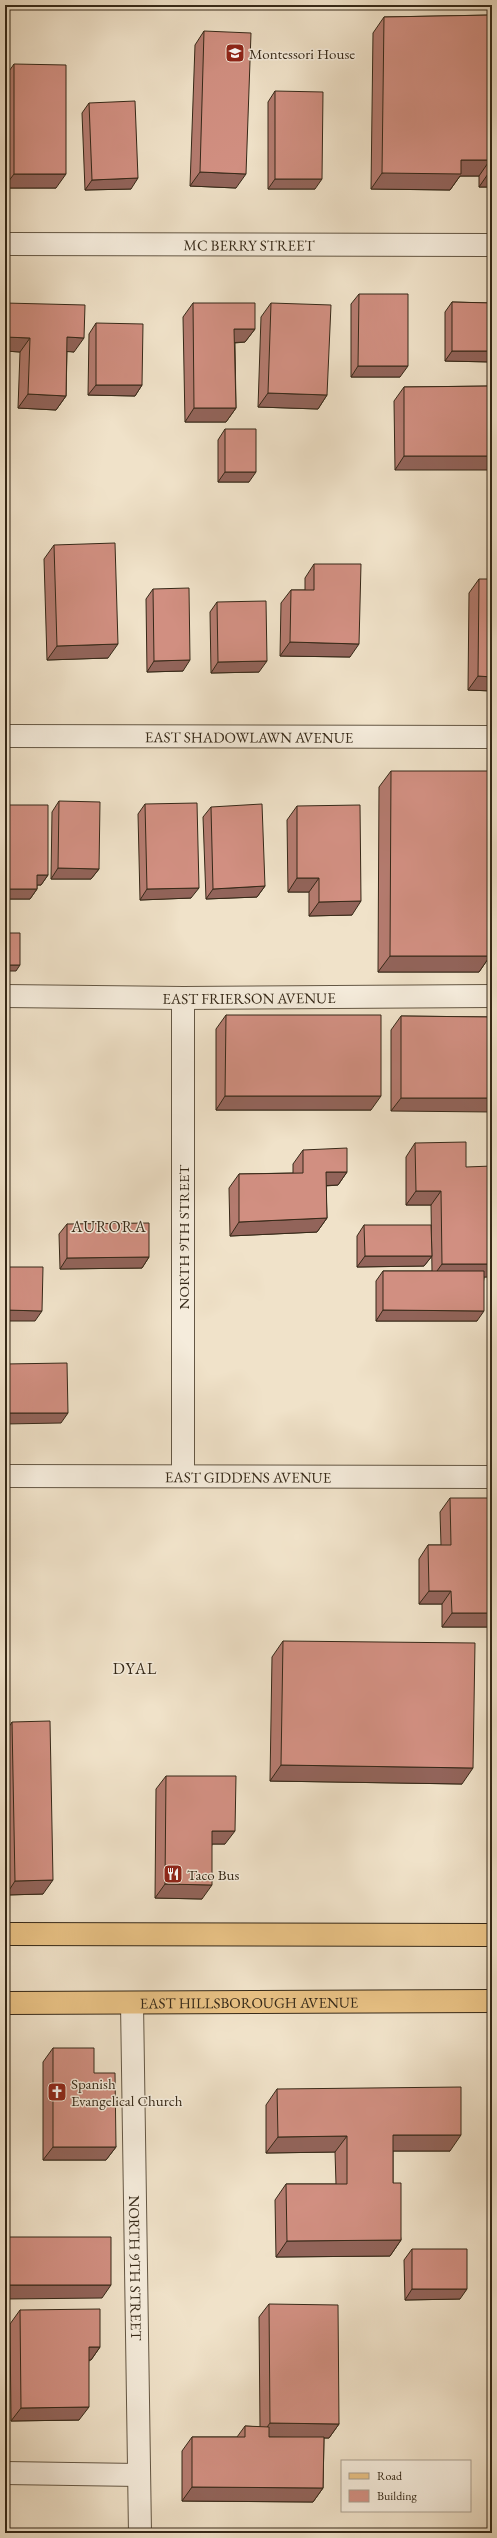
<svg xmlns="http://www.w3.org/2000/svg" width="497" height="2538" font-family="'EB Garamond',serif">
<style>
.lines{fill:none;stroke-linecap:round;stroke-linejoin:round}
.minor-casing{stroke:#645744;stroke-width:24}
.primary-casing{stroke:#362918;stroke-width:24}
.minor{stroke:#f5ecdc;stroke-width:22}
.primary{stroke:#e8c184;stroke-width:22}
.wall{fill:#b47b6f;stroke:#362918}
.shaded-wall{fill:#92645a;stroke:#362918}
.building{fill:#d18f81;stroke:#362918}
.labels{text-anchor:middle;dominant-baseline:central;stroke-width:3;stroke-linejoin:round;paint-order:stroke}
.poi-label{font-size:15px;fill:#362918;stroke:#f5ecdc;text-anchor:start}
.street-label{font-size:15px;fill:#362918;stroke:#f5ecdc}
.neighbourhood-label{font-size:16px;letter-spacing:1px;fill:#362918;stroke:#f5ecdc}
</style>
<rect width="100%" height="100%" fill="#f0e2c9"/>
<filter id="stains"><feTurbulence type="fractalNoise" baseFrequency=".005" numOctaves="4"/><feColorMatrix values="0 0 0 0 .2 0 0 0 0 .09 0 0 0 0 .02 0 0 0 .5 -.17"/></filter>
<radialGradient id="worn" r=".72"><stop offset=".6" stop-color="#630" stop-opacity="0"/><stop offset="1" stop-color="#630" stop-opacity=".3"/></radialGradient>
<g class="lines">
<defs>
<g id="minor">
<path id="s1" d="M 5,244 L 492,245"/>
<path id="s2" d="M 5,736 L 492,737"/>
<path id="s3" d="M 5,996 L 183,998 L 492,996"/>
<path d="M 183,998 L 183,1476"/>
<path id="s4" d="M 5,1476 L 492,1477"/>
<path id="s5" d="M 132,2003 L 140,2533"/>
<path d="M 5,2473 L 139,2475"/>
</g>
<g id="primary">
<path d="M 5,1934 L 492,1935"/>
<path id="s6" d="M 5,2003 L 492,2001"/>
</g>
</defs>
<use href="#minor" class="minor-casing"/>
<use href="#primary" class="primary-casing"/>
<use href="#minor" class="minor"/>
<use href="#primary" class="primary"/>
</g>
<path class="wall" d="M 492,15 L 492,187 L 479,187 L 479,176 L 460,176 L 450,190 L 371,189 L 373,33 L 384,17 Z
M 204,31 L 236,188 L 190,186 L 195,45 Z
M 14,64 L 56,188 L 5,188 L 5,77 Z
M 275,91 L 315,189 L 268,189 L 268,102 Z
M 89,103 L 131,189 L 85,190 L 82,113 Z
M 359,294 L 400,377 L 351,377 L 351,304 Z
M 492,294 L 492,362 L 445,361 L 445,312 L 452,302 L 488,303 L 488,300 Z
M 5,303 L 74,352 L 67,351 L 66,396 L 56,410 L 18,408 L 20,352 L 5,351 Z
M 193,303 L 255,329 L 245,342 L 235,343 L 236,408 L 226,422 L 185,422 L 183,317 Z
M 271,303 L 327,395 L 318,409 L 258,407 L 261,317 Z
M 96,323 L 142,385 L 135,396 L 88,395 L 89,334 Z
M 492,386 L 395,470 L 394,401 L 404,387 Z
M 225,429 L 249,482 L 218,482 L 218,440 Z
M 54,545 L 108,658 L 47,660 L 44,559 Z
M 314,564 L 350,657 L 280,656 L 281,603 L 291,590 L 305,590 L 305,578 Z
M 479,579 L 492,691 L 468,690 L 469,593 Z
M 153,589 L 183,671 L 147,672 L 146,599 Z
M 217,602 L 259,672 L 211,673 L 210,612 Z
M 391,771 L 490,956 L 479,972 L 378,972 L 379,787 Z
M 59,801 L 99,869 L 91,879 L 51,879 L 52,812 Z
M 145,804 L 191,898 L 140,900 L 138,814 Z
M 5,805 L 48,875 L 41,885 L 37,885 L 37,889 L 30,899 L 5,899 Z
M 297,806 L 352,915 L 309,916 L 309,892 L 288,892 L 287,820 Z
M 211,807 L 265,886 L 257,897 L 206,899 L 203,817 Z
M 226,1015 L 371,1110 L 216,1110 L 216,1029 Z
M 401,1016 L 492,1017 L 391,1111 L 391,1030 Z
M 415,1143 L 466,1167 L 484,1278 L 477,1321 L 376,1321 L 376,1281 L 383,1271 L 432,1271 L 431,1205 L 406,1205 L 406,1157 Z
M 303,1150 L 347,1172 L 338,1185 L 326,1186 L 327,1218 L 317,1232 L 230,1236 L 229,1188 L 239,1174 L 293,1173 L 293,1164 Z
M 67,1224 L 149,1257 L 142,1268 L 60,1269 L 59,1234 Z
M 364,1225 L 432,1256 L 424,1266 L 357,1267 L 357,1236 Z
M 450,1498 L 492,1627 L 442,1627 L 442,1604 L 419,1604 L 419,1559 L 428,1545 L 441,1545 L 440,1512 Z
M 283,1641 L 462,1784 L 270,1781 L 272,1657 Z
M 12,1722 L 43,1894 L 6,1895 L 5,1733 Z
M 166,1776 L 225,1844 L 212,1844 L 202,1899 L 155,1898 L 156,1789 Z
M 53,2048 L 94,2073 L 116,2147 L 106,2160 L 43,2160 L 43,2062 Z
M 277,2089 L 450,2151 L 393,2151 L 393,2183 L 401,2240 L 390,2256 L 276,2257 L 275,2200 L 286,2184 L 336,2184 L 335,2152 L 266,2153 L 266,2105 Z
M 412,2249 L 460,2299 L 405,2300 L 404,2260 Z
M 269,2304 L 339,2424 L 329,2438 L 324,2438 L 323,2488 L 313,2502 L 182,2501 L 182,2451 L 192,2437 L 237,2437 L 245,2426 L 260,2427 L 259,2317 Z
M 20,2310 L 100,2347 L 91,2360 L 89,2360 L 79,2420 L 11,2421 L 10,2324 Z"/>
<path class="shaded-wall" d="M 461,160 L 490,160 L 479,176 L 460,176 L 450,190 L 371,189 L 382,173 Z
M 490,171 L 492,171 L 492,187 L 479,187 Z
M 200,172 L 246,174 L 236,188 L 190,186 Z
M 14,174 L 66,174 L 56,188 L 5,188 L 5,186 Z
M 138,178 L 131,189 L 85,190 L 92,180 Z
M 275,179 L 322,179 L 315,189 L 268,189 Z
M 234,329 L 255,329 L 245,342 L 225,343 Z
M 5,337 L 30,338 L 20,352 L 5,351 Z
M 67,337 L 84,338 L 74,352 L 57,351 Z
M 452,351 L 492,351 L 492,362 L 445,361 Z
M 358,366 L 408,366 L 400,377 L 351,377 Z
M 96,385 L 142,385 L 135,396 L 88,395 Z
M 268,393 L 327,395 L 318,409 L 258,407 Z
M 28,394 L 66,396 L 56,410 L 18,408 Z
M 194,408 L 236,408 L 226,422 L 185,422 Z
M 404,456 L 492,456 L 492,470 L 395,470 Z
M 225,472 L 256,472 L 249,482 L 218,482 Z
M 290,642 L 359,644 L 350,657 L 280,656 Z
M 118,644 L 108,658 L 47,660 L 57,646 Z
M 190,660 L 183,671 L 147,672 L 154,661 Z
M 267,661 L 259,672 L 211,673 L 218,662 Z
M 478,676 L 492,677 L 492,691 L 468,690 Z
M 58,868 L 99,869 L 91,879 L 51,879 Z
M 37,875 L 48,875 L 41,885 L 30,885 Z
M 297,878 L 319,878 L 309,892 L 288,892 Z
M 265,886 L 257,897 L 206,899 L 213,889 Z
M 199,888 L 191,898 L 140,900 L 147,889 Z
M 8,889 L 37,889 L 30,899 L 5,899 L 5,892 Z
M 361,901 L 352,915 L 309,916 L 319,902 Z
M 390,956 L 490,956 L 479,972 L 378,972 Z
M 5,965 L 20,965 L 16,971 L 5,971 Z
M 225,1096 L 381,1096 L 371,1110 L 216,1110 Z
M 401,1098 L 492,1098 L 492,1112 L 391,1111 Z
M 326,1172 L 347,1172 L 338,1185 L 316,1186 Z
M 416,1191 L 441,1191 L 431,1205 L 406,1205 Z
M 327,1218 L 317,1232 L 230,1236 L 239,1222 Z
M 365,1256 L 432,1256 L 424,1266 L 357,1267 Z
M 149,1257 L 142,1268 L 60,1269 L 67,1258 Z
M 442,1264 L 492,1264 L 492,1277 L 432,1278 Z
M 5,1310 L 42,1311 L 35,1321 L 5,1321 Z
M 383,1310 L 484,1311 L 477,1321 L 376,1321 Z
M 5,1413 L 68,1413 L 61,1423 L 5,1424 Z
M 429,1591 L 451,1591 L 442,1604 L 419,1604 Z
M 452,1613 L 492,1613 L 492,1627 L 442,1627 Z
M 281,1765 L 473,1768 L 462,1784 L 270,1781 Z
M 212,1831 L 235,1831 L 225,1844 L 202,1844 Z
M 53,1880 L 43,1894 L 6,1895 L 15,1881 Z
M 165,1884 L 212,1885 L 202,1899 L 155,1898 Z
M 393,2135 L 461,2135 L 450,2151 L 381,2151 Z
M 347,2136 L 335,2152 L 266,2153 L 278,2137 Z
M 53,2147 L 116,2147 L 106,2160 L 43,2160 Z
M 401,2240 L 390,2256 L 276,2257 L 287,2241 Z
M 5,2285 L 111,2285 L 102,2298 L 5,2299 Z
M 412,2289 L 467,2289 L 460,2299 L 405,2300 Z
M 89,2347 L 100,2347 L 91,2360 L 79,2360 Z
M 89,2407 L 79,2420 L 11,2421 L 21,2408 Z
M 270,2423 L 339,2424 L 329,2438 L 260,2437 Z
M 192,2487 L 323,2488 L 313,2502 L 182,2501 Z"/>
<path class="building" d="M 492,15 L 492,171 L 490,171 L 490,160 L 461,160 L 461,174 L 382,173 L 384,17 Z
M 204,31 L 251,33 L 246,174 L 200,172 Z
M 14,64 L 66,65 L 66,174 L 14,174 Z
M 275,91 L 323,92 L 322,179 L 275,179 Z
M 135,101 L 138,178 L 92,180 L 89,103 Z
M 359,294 L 408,294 L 408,366 L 358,366 Z
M 452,302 L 492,303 L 492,351 L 452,351 Z
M 5,303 L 85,305 L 84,338 L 67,337 L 66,396 L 28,394 L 30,338 L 5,337 Z
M 193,303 L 255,303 L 255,329 L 234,329 L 236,408 L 194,408 Z
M 271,303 L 331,305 L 327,395 L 268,393 Z
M 96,323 L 143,324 L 142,385 L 96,385 Z
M 492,386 L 492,456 L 404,456 L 404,387 Z
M 225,429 L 256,429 L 256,472 L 225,472 Z
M 115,543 L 118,644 L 57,646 L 54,545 Z
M 314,564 L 361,564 L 359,644 L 290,642 L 291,590 L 314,590 Z
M 479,579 L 492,579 L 492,677 L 478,676 Z
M 189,588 L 190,660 L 154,661 L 153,589 Z
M 266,601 L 267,661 L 218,662 L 217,602 Z
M 391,771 L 492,771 L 490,956 L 390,956 Z
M 59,801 L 100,802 L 99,869 L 58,868 Z
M 197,803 L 199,888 L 147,889 L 145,804 Z
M 262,804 L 265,886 L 213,889 L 211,807 Z
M 5,805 L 48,805 L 48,875 L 37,875 L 37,889 L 8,889 L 8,875 L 5,875 Z
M 360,805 L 361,901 L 319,902 L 319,878 L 297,878 L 297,806 Z
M 5,933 L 20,933 L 20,965 L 5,965 Z
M 226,1015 L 381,1015 L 381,1096 L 225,1096 Z
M 401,1016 L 492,1017 L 492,1098 L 401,1098 Z
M 466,1142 L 466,1167 L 492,1166 L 492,1264 L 442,1264 L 441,1191 L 416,1191 L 415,1143 Z
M 347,1148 L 347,1172 L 326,1172 L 327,1218 L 239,1222 L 239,1174 L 303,1173 L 303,1150 Z
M 149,1223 L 149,1257 L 67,1258 L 67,1224 Z
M 364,1225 L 431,1225 L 432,1256 L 365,1256 Z
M 5,1267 L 43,1267 L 42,1311 L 5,1310 Z
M 383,1271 L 484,1271 L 484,1311 L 383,1310 Z
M 67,1363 L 68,1413 L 5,1413 L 5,1364 Z
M 450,1498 L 492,1498 L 492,1613 L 452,1613 L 451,1591 L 429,1591 L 428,1545 L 451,1545 Z
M 283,1641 L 475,1643 L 473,1768 L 281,1765 Z
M 50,1721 L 53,1880 L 15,1881 L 12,1722 Z
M 166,1776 L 236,1776 L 235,1831 L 212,1831 L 212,1885 L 165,1884 Z
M 53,2048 L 94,2048 L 94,2073 L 115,2073 L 116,2147 L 53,2147 Z
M 461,2087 L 461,2135 L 393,2135 L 393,2183 L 401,2183 L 401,2240 L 287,2241 L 286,2184 L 347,2184 L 347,2136 L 278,2137 L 277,2089 Z
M 5,2237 L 111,2237 L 111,2285 L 5,2285 Z
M 412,2249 L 467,2249 L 467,2289 L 412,2289 Z
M 269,2304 L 338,2305 L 339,2424 L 270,2423 Z
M 100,2309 L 100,2347 L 89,2347 L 89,2407 L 21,2408 L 20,2310 Z
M 245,2426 L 269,2427 L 269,2437 L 324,2437 L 323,2488 L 192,2487 L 192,2437 L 245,2437 Z"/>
<defs>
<symbol id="school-square" viewBox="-11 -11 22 22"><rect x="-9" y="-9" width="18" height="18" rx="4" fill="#8f2418" stroke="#f5ecdc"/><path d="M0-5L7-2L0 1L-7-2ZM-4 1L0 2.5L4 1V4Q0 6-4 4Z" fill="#fff"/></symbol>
<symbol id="restaurant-square" viewBox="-11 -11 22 22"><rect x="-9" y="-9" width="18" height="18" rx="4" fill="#8f2418" stroke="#f5ecdc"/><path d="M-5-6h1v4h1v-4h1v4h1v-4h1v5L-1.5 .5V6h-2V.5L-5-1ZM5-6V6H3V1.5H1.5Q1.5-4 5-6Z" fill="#fff"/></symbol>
<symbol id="church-square" viewBox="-11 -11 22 22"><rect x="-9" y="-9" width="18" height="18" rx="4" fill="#8f2418" stroke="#f5ecdc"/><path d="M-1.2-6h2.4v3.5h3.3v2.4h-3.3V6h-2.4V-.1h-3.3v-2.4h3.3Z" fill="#fff"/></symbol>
</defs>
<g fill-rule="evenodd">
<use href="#school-square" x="224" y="42" width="22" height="22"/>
<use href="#restaurant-square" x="162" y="1863" width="22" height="22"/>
<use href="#church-square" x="46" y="2081" width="22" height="22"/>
</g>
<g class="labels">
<g class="poi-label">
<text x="249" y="53">Montessori House</text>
<text x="187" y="1874">Taco Bus</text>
<text x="71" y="2083">Spanish<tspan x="71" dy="17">Evangelical Church</tspan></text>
</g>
<g class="street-label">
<text stroke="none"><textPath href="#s1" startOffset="244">MC BERRY STREET</textPath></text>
<text stroke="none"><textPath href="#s2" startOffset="244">EAST SHADOWLAWN AVENUE</textPath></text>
<text stroke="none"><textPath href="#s3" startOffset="244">EAST FRIERSON AVENUE</textPath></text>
<text transform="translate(183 1237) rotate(-90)">NORTH 9TH STREET</text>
<text stroke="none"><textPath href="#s4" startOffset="243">EAST GIDDENS AVENUE</textPath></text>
<text stroke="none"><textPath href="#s6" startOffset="244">EAST HILLSBOROUGH AVENUE</textPath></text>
<text stroke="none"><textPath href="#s5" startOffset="265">NORTH 9TH STREET</textPath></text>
</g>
<g class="neighbourhood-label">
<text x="109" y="1226">AURORA</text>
<text x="135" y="1668">DYAL</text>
</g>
</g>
<rect width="497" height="2538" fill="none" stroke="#f0e2c9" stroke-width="20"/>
<rect x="6" y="6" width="485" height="2526" fill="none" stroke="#362918" stroke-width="2"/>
<rect x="10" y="10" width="477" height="2518" fill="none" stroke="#362918"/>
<rect x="341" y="2460" width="130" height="52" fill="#f5ecdc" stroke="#a99e8e"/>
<rect x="349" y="2473" width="20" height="6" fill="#e8c184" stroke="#a99e8e"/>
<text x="377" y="2480" font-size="12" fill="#362918">Road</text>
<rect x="349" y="2490" width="20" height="12" fill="#d18f81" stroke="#a99e8e"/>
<text x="377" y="2500" font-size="12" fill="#362918">Building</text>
<rect width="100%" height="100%" filter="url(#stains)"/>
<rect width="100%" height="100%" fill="url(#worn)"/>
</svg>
